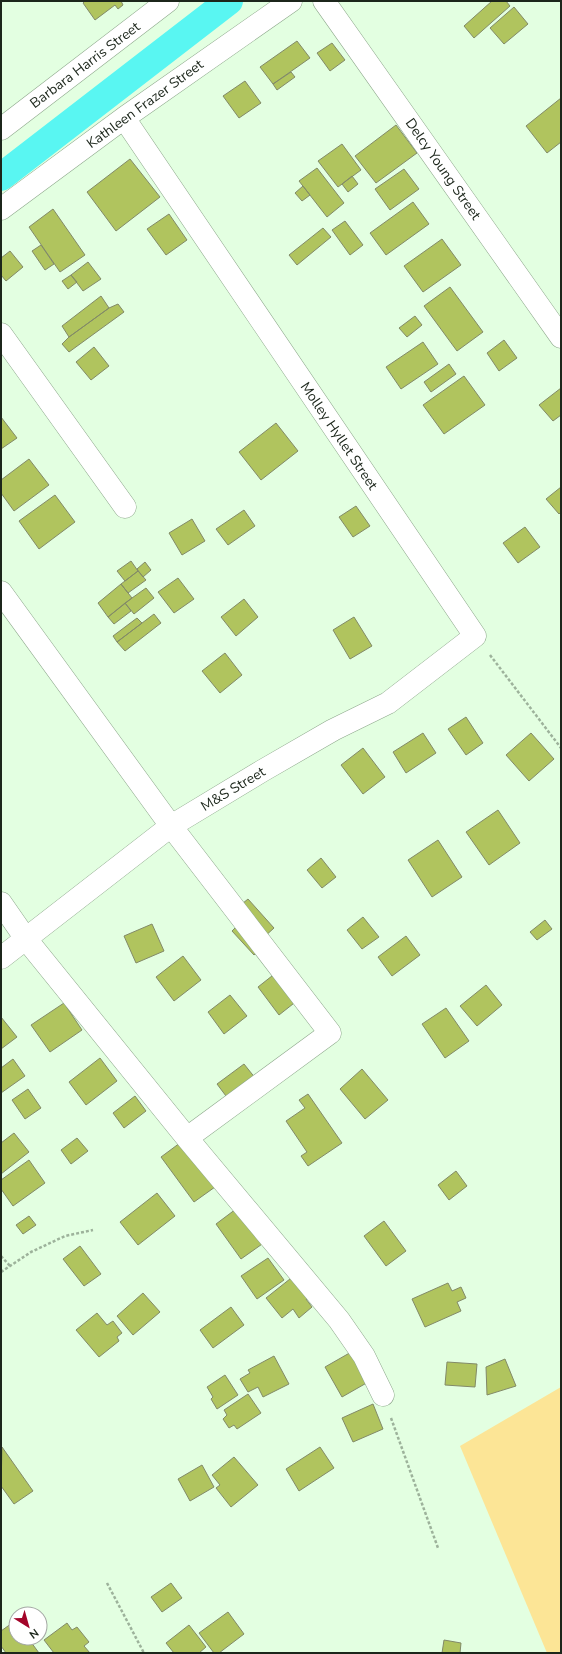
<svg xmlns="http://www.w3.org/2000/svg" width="562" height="1654" font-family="'Nunito Sans',sans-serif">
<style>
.green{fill:#fce596}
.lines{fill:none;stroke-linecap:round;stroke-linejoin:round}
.canal{stroke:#59f6f2;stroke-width:28}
.building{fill:#b0c45e;stroke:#828a68}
.minor-casing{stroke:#8da78b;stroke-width:23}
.path{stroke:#9db29b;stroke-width:2.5;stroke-dasharray:3 2;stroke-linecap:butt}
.minor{stroke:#fff;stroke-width:22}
.labels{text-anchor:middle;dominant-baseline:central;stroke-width:4;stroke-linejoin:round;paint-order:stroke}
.street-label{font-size:14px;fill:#1c261b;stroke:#fff}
</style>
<rect width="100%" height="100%" fill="#e3ffe1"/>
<path class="green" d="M 561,1387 L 561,1653 L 547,1653 L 460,1446 Z"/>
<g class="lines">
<path class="canal" d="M 1,177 L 229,1"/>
</g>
<path class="building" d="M 85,1 L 121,1 L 123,5 L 118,9 L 115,5 L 95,20 L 83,3 Z
M 492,1 L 506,1 L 510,6 L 474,38 L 464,26 Z
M 514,7 L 528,24 L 504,44 L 490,28 Z
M 297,41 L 310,58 L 273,84 L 260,67 Z
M 332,43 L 345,60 L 330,71 L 317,53 Z
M 291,72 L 295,77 L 277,90 L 273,84 Z
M 245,81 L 261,103 L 239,118 L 223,96 Z
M 561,98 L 561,142 L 547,153 L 526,126 Z
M 396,125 L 417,153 L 376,183 L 355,156 Z
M 342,144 L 361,170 L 338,187 L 318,161 Z
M 130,159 L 160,197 L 116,231 L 87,192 Z
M 317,168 L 344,203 L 327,217 L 299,181 Z
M 404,169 L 419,189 L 390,210 L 375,189 Z
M 352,176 L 358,184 L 348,192 L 342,184 Z
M 303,186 L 310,195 L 302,201 L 295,193 Z
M 413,202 L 429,224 L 386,255 L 370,233 Z
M 53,209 L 85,255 L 60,272 L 29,227 Z
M 169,214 L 187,240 L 166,255 L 147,229 Z
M 345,221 L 363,245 L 350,255 L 332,230 Z
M 323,228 L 331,237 L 297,265 L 289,255 Z
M 442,239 L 461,265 L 423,292 L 404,266 Z
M 41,245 L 54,264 L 45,270 L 32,251 Z
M 10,251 L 23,267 L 6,281 L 1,275 L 1,258 Z
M 88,262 L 101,279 L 83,291 L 71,275 Z
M 71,275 L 77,282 L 68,289 L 62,281 Z
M 450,287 L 483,332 L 457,351 L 424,306 Z
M 101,296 L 109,308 L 69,337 L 62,326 Z
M 118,304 L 124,312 L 69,352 L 62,344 L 69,337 L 109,308 Z
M 415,316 L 422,325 L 407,337 L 399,328 Z
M 504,340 L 517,358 L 499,371 L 487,353 Z
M 423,342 L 438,364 L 401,389 L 386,367 Z
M 94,347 L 109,366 L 91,380 L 76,362 Z
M 449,364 L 456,374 L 431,392 L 424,382 Z
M 464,376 L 485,405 L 444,434 L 423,405 Z
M 561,388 L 561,415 L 553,421 L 539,405 Z
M 1,417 L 17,438 L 1,449 Z
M 276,423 L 298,451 L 261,480 L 239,452 Z
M 29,459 L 49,485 L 14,511 L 1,493 L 1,480 Z
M 561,487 L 561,512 L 559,514 L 546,499 Z
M 55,495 L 75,522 L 39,549 L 19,521 Z
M 356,506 L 370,526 L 353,537 L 339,517 Z
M 244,510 L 255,526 L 228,545 L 216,529 Z
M 192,519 L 205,541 L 182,555 L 169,533 Z
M 525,527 L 540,547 L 518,563 L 503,543 Z
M 131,561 L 138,571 L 125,581 L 117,571 Z
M 145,562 L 151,570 L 143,577 L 137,569 Z
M 138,571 L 146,580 L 128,593 L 121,584 Z
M 178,578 L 194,599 L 174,613 L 158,592 Z
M 121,584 L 132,598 L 108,617 L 98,603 Z
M 146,588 L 154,598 L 134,614 L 125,603 Z
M 244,599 L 258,617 L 236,636 L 221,617 Z
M 125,603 L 131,611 L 114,624 L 108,617 Z
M 154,614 L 161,623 L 125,651 L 117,642 Z
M 354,617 L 372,646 L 350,659 L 333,630 Z
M 137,618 L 142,623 L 117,642 L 113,636 Z
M 225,653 L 242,675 L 220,693 L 202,671 Z
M 466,717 L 483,743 L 466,755 L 448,729 Z
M 423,733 L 436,753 L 406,773 L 393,752 Z
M 531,733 L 554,759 L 529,781 L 506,755 Z
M 363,748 L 385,777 L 363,794 L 341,765 Z
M 498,810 L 520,843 L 489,865 L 466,832 Z
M 438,840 L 462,877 L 432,897 L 408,860 Z
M 321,858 L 336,877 L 322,888 L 307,870 Z
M 248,899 L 274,928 L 263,938 L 267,943 L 254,955 L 232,931 L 240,923 L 231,913 Z
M 363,917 L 379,937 L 362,949 L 347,930 Z
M 545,920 L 552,929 L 537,940 L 530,932 Z
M 152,924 L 164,951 L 136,963 L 124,936 Z
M 406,936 L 420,955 L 392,976 L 378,957 Z
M 183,956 L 201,980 L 174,1001 L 156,977 Z
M 277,972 L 298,1000 L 279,1015 L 258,987 Z
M 486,985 L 502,1005 L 477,1026 L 460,1006 Z
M 230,995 L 247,1016 L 224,1034 L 208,1012 Z
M 64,1003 L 82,1030 L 50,1052 L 31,1025 Z
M 446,1008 L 469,1041 L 445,1058 L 422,1024 Z
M 1,1017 L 17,1037 L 1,1049 Z
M 100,1058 L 117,1081 L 86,1105 L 69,1082 Z
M 13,1059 L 25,1076 L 1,1093 L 1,1068 Z
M 244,1064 L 256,1079 L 229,1100 L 217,1084 Z
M 362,1069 L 388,1100 L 365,1119 L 340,1089 Z
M 28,1089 L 41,1108 L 25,1119 L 12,1100 Z
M 308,1094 L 342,1143 L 308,1166 L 301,1156 L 307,1152 L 286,1121 L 305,1108 L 299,1100 Z
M 135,1096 L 146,1111 L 124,1128 L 113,1113 Z
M 14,1133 L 29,1152 L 1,1174 L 1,1143 Z
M 188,1137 L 222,1182 L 194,1202 L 161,1157 Z
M 77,1138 L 88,1151 L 71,1164 L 61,1150 Z
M 29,1160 L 45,1183 L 13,1206 L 1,1189 L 1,1180 Z
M 456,1171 L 467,1186 L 449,1200 L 438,1185 Z
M 157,1193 L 175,1216 L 138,1245 L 120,1222 Z
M 240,1206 L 265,1242 L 241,1259 L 216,1224 Z
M 29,1216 L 36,1225 L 23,1234 L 16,1225 Z
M 384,1221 L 406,1251 L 386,1266 L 364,1236 Z
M 80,1246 L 101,1274 L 84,1286 L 63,1259 Z
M 268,1258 L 284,1280 L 257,1299 L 241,1276 Z
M 300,1271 L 316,1292 L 306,1299 L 312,1307 L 299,1318 L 293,1309 L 282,1318 L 266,1298 Z
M 448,1283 L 452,1291 L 461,1287 L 466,1298 L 457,1302 L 461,1311 L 425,1327 L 412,1299 Z
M 143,1293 L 160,1312 L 133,1335 L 117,1316 Z
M 231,1307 L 244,1325 L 213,1348 L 200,1330 Z
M 97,1313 L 107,1325 L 113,1321 L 122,1333 L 117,1337 L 119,1341 L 99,1357 L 76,1330 Z
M 353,1351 L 370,1381 L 342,1397 L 325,1367 Z
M 274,1356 L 289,1384 L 263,1397 L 258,1387 L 248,1392 L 240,1379 L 250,1373 L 248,1370 Z
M 505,1359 L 516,1386 L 487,1395 L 486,1367 Z
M 447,1362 L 477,1364 L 475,1387 L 445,1385 Z
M 225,1375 L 238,1395 L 217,1409 L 211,1399 L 213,1397 L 207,1387 Z
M 248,1394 L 261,1413 L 237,1429 L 234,1425 L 229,1428 L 223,1419 L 227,1415 L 224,1410 Z
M 373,1404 L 383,1429 L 353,1442 L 342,1418 Z
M 2,1447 L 33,1491 L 14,1504 L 1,1486 Z
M 320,1447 L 334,1468 L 299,1491 L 286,1469 Z
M 234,1457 L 258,1485 L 231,1507 L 216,1488 L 220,1485 L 212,1475 Z
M 202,1465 L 214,1487 L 190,1501 L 178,1479 Z
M 171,1583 L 182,1598 L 162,1612 L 151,1597 Z
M 228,1612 L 244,1634 L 219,1653 L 214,1653 L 199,1633 Z
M 15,1621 L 16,1638 L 28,1638 L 39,1653 L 6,1653 L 1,1646 L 1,1631 Z
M 67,1623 L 72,1630 L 77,1627 L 89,1642 L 84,1646 L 90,1653 L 54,1653 L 44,1640 Z
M 189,1625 L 206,1647 L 199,1653 L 174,1653 L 166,1643 Z
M 444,1640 L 461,1643 L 460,1653 L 442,1653 Z"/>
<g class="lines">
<defs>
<path id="minor" d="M 324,1 L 561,337
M 1,129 L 168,1
M 1,209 L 124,118 L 291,1
M 1,334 L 125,507
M 1,592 L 171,826 L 330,1033 L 187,1138
M 1,903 L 26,939 L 187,1138 L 339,1320 L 364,1356 L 383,1395
M 1,958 L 171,826 L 262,771 L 333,730 L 388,703 L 475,636 L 124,118"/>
</defs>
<use href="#minor" class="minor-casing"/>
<path class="path" d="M 490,655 L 561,748
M 1,1256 L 10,1266
M 1,1272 L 31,1252 L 65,1236 L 93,1230
M 391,1418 L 438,1548
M 107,1583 L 144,1653"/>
<use href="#minor" class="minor"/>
</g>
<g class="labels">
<g class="street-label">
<text transform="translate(85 65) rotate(-37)">Barbara Harris Street</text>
<text transform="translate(145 104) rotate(-36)">Kathleen Frazer Street</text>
<text transform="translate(443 169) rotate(55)">Delcy Young Street</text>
<text transform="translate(339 436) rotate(56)">Molley Hyllet Street</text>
<text transform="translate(233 789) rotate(-31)">M&amp;S Street</text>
</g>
</g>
<rect width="562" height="1654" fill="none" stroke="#1c261b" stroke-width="4"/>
<g transform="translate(28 1626) rotate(143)"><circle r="19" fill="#ffffff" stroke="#a4a8a4"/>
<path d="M0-3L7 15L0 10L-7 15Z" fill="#a30429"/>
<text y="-6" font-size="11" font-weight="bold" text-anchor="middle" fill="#1c261b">N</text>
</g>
</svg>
